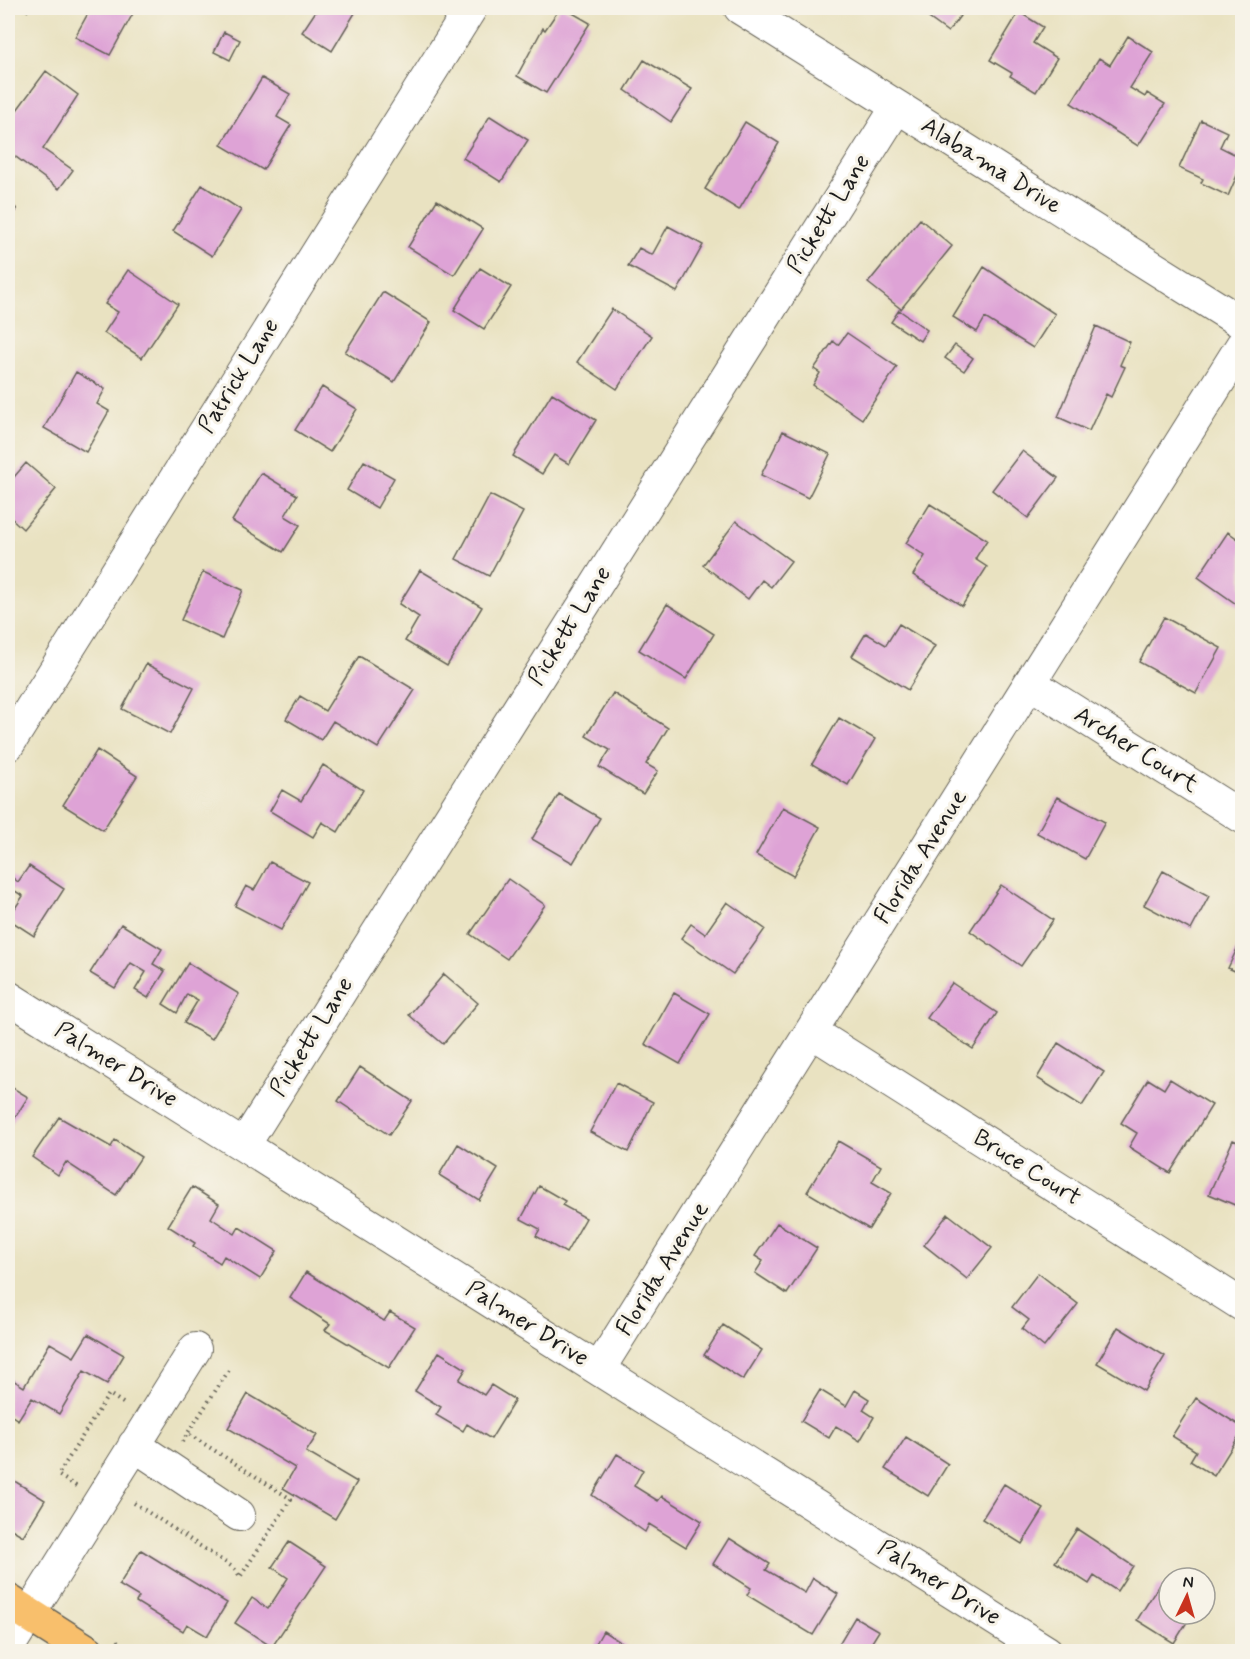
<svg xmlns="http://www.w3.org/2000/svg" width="1250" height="1659" font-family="Mynerve,sans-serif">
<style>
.building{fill:#dea3d6}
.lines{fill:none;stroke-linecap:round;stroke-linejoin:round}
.minor-casing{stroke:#646156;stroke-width:34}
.major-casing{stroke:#646156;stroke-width:36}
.path{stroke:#646156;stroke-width:4;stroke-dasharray:1.5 4.5;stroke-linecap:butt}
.minor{stroke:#fff;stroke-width:32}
.major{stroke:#f8bf6c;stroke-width:33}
.labels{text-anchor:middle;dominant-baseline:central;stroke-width:6;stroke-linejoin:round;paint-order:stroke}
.street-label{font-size:24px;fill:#1c1c1c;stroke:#f7f3e8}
</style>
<rect width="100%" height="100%" fill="#f7f3e8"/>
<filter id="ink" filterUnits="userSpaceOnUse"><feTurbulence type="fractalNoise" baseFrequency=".0167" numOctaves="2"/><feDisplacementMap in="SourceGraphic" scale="12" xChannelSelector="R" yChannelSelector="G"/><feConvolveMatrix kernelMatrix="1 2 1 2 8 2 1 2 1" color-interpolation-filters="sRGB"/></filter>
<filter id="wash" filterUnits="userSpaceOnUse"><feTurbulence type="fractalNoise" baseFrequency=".008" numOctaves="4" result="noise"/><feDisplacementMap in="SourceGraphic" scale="24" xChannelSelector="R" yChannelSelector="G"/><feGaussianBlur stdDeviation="1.35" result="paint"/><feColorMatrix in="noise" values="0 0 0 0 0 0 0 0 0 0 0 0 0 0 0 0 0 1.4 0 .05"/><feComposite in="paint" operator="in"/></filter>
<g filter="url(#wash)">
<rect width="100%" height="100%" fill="#e9e2c1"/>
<g id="blocks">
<path class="building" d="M 91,8 L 136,8 L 110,55 L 75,37 Z
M 318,8 L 358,8 L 332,51 L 302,32 Z
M 560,8 L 564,8 L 590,23 L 546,93 L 517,76 L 543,28 L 545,30 Z
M 915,8 L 966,8 L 948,32 Z
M 1019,12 L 1043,27 L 1033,43 L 1057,58 L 1036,92 L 1010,76 L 1012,73 L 990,60 Z
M 224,32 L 240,40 L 230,60 L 214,52 Z
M 1128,36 L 1153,52 L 1130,88 L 1145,97 L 1147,93 L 1165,104 L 1138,146 L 1071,103 L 1099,58 L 1110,65 Z
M 644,60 L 692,89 L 671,122 L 625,90 Z
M 46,71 L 78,95 L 43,149 L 73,170 L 59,189 L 8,151 L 8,122 Z
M 262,78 L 290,94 L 277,117 L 291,125 L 263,170 L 221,145 Z
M 490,116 L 528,140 L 501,182 L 463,158 Z
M 1201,120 L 1227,132 L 1220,147 L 1242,158 L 1242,164 L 1228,196 L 1201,183 L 1203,179 L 1179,168 Z
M 745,122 L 779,143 L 739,210 L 705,189 Z
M 202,185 L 241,210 L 212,256 L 173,231 Z
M 437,200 L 483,229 L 454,275 L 408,247 Z
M 8,201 L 17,209 L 8,221 Z
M 920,219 L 952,246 L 901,309 L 868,283 Z
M 668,226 L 703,245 L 677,292 L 628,266 L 639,248 L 652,255 Z
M 984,267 L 1055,314 L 1033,348 L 985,318 L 977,332 L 953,317 Z
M 480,268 L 511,287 L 484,329 L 454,310 Z
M 128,270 L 178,304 L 142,358 L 104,333 L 118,312 L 105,304 Z
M 383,292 L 431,322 L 394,382 L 345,352 Z
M 612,309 L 652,336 L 617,389 L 577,362 Z
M 899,310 L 927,330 L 920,341 L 891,322 Z
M 1096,326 L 1130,342 L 1120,365 L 1125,367 L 1111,397 L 1106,394 L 1089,431 L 1058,417 Z
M 847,333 L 897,367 L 862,419 L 813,385 L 820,373 L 814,369 L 833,341 L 838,345 Z
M 955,345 L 973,358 L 964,371 L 945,358 Z
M 76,372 L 105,389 L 97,404 L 109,411 L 86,452 L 44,428 Z
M 322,387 L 357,409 L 330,452 L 295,430 Z
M 552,393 L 596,420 L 569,464 L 554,455 L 542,474 L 513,456 Z
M 783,431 L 830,454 L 808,498 L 761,475 Z
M 1022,451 L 1058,478 L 1028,518 L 992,490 Z
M 364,461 L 394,478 L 377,508 L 347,490 Z
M 26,463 L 56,489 L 23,529 L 8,515 L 8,484 Z
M 261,473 L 297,495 L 285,516 L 300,525 L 283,552 L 232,521 Z
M 490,495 L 523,512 L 489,576 L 456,559 Z
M 930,504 L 987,540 L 975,559 L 987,567 L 962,606 L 913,575 L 925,556 L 906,543 Z
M 736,521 L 791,561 L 771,587 L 762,580 L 748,599 L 703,565 Z
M 1228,532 L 1242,542 L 1242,608 L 1198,577 Z
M 420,570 L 482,607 L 447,666 L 405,641 L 419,617 L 399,604 Z
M 203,572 L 243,590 L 222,639 L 181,620 Z
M 667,604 L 714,634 L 686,679 L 639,650 Z
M 1164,617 L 1221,648 L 1196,693 L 1139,662 Z
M 899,624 L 935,646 L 908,690 L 852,656 L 866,633 L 886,645 Z
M 359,656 L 415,690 L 378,748 L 333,721 L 321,740 L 286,719 L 300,696 L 325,711 Z
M 146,664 L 194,688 L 170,734 L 122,709 Z
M 613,693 L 668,728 L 646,764 L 658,771 L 643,794 L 599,767 L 610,750 L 586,736 Z
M 839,718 L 875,739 L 848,785 L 812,764 Z
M 97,750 L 137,776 L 103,830 L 63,805 Z
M 323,765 L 363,790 L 338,832 L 322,822 L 313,837 L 270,811 L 282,790 L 301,801 Z
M 559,794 L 600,818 L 573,863 L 532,839 Z
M 1057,797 L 1105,822 L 1085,859 L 1037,833 Z
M 783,807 L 820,827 L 793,876 L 756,855 Z
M 270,862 L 308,882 L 281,930 L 235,906 L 246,886 L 254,890 Z
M 29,866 L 64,889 L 34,936 L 8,919 L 23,896 L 12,889 L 8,896 L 8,874 L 18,882 Z
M 1163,871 L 1209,896 L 1191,930 L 1144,905 Z
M 508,879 L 545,905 L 507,959 L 470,934 Z
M 1001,885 L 1053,920 L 1021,966 L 970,931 Z
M 727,902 L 765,929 L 733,974 L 681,938 L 691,924 L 705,934 Z
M 121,924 L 162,949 L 153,964 L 165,971 L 148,998 L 135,990 L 146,972 L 131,963 L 115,988 L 90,973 Z
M 1242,938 L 1242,974 L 1228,968 Z
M 188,963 L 239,994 L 212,1039 L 184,1023 L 198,1000 L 187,994 L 177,1013 L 163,1004 Z
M 444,974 L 478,1003 L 443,1044 L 409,1015 Z
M 952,983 L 997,1013 L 973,1049 L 927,1018 Z
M 674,993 L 710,1014 L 680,1064 L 645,1044 Z
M 1058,1043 L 1104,1072 L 1082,1106 L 1037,1078 Z
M 360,1067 L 412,1101 L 389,1135 L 338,1101 Z
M 1148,1079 L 1164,1089 L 1170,1079 L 1212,1105 L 1170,1173 L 1129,1147 L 1137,1133 L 1121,1123 Z
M 8,1082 L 12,1085 L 11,1087 L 28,1097 L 8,1129 Z
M 616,1083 L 653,1102 L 628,1152 L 590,1132 Z
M 59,1117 L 111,1147 L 115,1140 L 141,1157 L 116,1195 L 66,1162 L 58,1175 L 32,1157 Z
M 1233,1140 L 1242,1144 L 1242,1208 L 1209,1194 Z
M 838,1141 L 881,1166 L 872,1182 L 891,1193 L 869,1229 L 807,1192 Z
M 458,1144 L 498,1169 L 479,1200 L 439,1175 Z
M 539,1186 L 565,1201 L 562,1205 L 586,1218 L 566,1253 L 536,1236 L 540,1229 L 521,1219 Z
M 192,1187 L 219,1204 L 211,1218 L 235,1234 L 239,1227 L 277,1251 L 260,1279 L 224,1256 L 220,1263 L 193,1246 L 195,1243 L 168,1226 Z
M 948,1214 L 992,1248 L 967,1279 L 924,1245 Z
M 777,1223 L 817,1248 L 787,1294 L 755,1273 L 763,1261 L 755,1256 Z
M 306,1272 L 384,1321 L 390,1312 L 415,1327 L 389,1368 L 325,1330 L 330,1324 L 290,1298 Z
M 1038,1273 L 1078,1304 L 1044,1347 L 1022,1329 L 1029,1320 L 1012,1307 Z
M 723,1325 L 762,1350 L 743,1380 L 704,1355 Z
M 1118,1327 L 1165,1356 L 1144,1391 L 1097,1363 Z
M 88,1334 L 124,1355 L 107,1384 L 84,1371 L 59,1414 L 32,1398 L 18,1420 L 8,1413 L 8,1377 L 24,1387 L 50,1343 L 74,1357 Z
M 439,1352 L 466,1369 L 459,1380 L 484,1395 L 491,1385 L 515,1400 L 491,1439 L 467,1424 L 463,1431 L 436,1415 L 441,1407 L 415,1391 Z
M 820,1390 L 846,1406 L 855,1390 L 869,1399 L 863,1410 L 874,1417 L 860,1441 L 836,1426 L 829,1438 L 801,1421 Z
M 248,1394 L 317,1435 L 306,1452 L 357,1482 L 335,1519 L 283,1488 L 295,1468 L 228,1428 Z
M 1196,1398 L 1242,1427 L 1242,1431 L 1214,1476 L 1190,1461 L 1196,1451 L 1172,1436 Z
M 906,1437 L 948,1464 L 928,1496 L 885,1469 Z
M 617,1454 L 643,1470 L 634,1486 L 658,1501 L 662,1496 L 702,1521 L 686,1547 L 649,1524 L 645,1532 L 592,1495 Z
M 8,1477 L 45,1500 L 23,1536 L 8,1527 Z
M 1004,1484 L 1044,1509 L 1022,1544 L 982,1519 Z
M 1077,1529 L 1133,1566 L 1117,1591 L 1094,1576 L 1089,1584 L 1055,1562 Z
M 729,1538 L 770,1564 L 766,1570 L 805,1593 L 813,1578 L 838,1594 L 813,1635 L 747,1595 L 751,1588 L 713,1564 Z
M 289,1542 L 326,1566 L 272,1647 L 235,1623 L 252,1598 L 268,1609 L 288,1578 L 272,1567 Z
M 141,1550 L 227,1603 L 207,1636 L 187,1624 L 183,1631 L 136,1602 L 139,1597 L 119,1585 Z
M 1159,1585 L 1169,1591 L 1169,1614 L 1192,1614 L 1174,1643 L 1137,1620 Z
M 855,1617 L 879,1631 L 872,1642 L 887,1652 L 834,1652 Z
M 603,1631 L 636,1652 L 591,1652 Z"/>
</g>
</g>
<g filter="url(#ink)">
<use href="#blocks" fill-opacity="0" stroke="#646156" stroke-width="1.5"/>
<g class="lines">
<defs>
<path id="minor" d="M 740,8 L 1242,323
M 1030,683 L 1242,817
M 8,745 L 471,8
M 8,997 L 1047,1652
M 812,1032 L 1242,1305
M 244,1145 L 897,107
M 599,1369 L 1242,345
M 134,1445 L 239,1515
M 8,1648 L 195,1349"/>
<path id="major" d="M 8,1601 L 88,1652"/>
</defs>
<use href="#minor" class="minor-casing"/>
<use href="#major" class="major-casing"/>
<path class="path" d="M 26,11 L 29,8
M 182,1442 L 229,1370
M 76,1486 L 58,1475 L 109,1394 L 126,1405
M 134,1503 L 234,1568 L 240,1577 L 291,1499 L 187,1433
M 117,1641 L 134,1652"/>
<use href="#minor" class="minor"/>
<use href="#major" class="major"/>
</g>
</g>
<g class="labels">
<g class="street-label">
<text transform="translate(991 166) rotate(32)">Alabama Drive</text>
<text transform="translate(829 214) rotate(-58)">Pickett Lane</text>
<text transform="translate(239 376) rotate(-58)">Patrick Lane</text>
<text transform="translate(570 626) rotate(-58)">Pickett Lane</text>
<text transform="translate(1136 750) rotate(32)">Archer Court</text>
<text transform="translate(921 857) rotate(-58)">Florida Avenue</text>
<text transform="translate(312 1037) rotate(-58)">Pickett Lane</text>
<text transform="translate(116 1065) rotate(32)">Palmer Drive</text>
<text transform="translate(1027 1168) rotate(32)">Bruce Court</text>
<text transform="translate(663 1269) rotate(-58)">Florida Avenue</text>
<text transform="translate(527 1324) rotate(32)">Palmer Drive</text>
<text transform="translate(939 1583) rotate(32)">Palmer Drive</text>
</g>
</g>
<rect width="1250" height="1659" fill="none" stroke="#f7f3e8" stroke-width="30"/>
<g transform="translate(1187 1596) rotate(5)"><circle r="28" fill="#f7f3e8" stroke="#9f9d96" stroke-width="1.5"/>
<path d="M0-4.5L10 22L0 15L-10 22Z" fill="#c8321e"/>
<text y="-9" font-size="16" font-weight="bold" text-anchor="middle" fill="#1c1c1c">N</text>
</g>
</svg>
